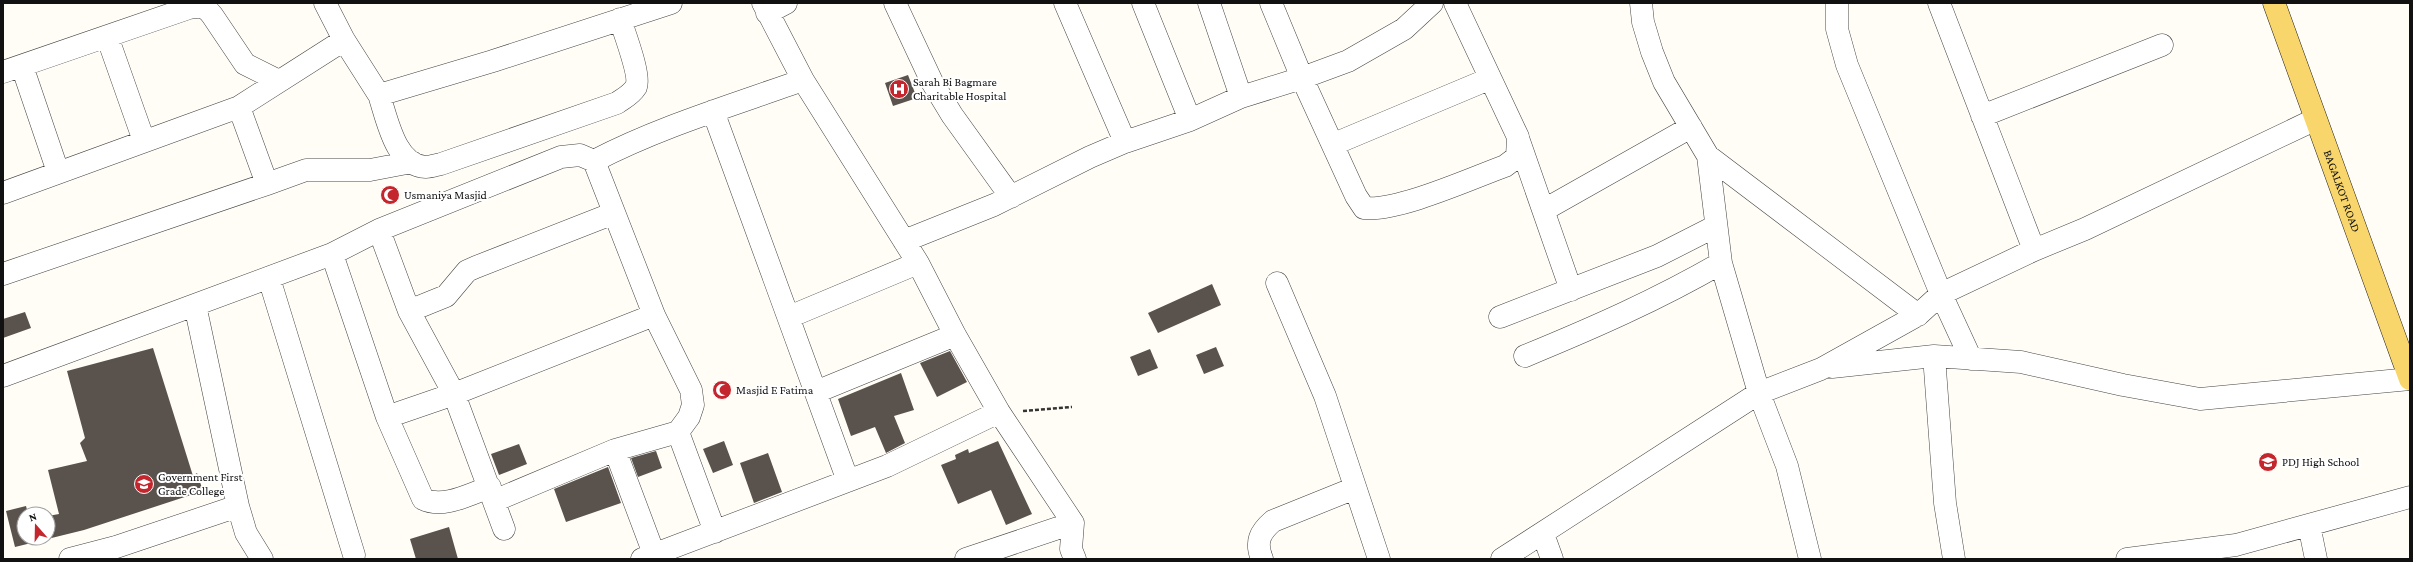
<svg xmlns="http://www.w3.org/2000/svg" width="2413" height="562" font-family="'Crimson Pro',serif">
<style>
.building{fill:#5a524d}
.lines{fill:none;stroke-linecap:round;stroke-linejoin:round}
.minor-casing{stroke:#444;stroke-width:23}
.major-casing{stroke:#222;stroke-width:23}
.path{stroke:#333;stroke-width:2.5;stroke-dasharray:4 2;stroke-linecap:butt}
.minor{stroke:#fff;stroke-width:22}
.major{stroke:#f9d66b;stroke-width:22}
.labels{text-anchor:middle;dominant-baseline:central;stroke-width:4;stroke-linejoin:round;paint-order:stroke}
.poi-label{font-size:12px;fill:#111;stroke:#fff;text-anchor:start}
.street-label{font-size:12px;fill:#111;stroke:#fff}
</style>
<rect width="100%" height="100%" fill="#fffdf5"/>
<path class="building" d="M 908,75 L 917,98 L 893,106 L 885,83 Z
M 1212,284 L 1221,305 L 1158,333 L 1148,313 Z
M 25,312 L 31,328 L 3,338 L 3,319 Z
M 1216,347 L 1224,366 L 1204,374 L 1196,355 Z
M 153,348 L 193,476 L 197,473 L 203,491 L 84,530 L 15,547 L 6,511 L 26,506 L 28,514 L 24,514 L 24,538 L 48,538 L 48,516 L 59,514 L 48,470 L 87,461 L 80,443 L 85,438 L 67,371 Z
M 1150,349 L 1158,368 L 1138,376 L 1130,357 Z
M 950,351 L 967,382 L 937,397 L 920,363 Z
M 901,373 L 914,410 L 894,416 L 905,443 L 886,453 L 875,427 L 851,436 L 838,399 Z
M 724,441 L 733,465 L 713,473 L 703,449 Z
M 998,441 L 1032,514 L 1006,525 L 991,490 L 958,504 L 941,465 L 956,459 L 955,455 L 968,449 L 969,453 Z
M 519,444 L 527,464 L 499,475 L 491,454 Z
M 656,451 L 662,468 L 638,477 L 631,458 Z
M 768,453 L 782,492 L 754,503 L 740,463 Z
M 608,467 L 621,503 L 566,522 L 554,489 Z
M 449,527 L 458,559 L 416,559 L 410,539 Z"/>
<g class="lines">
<defs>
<path id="minor" d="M 325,3 L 344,40 L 379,95 L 493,61 L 671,3
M 763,3 L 803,80 L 918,263 L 955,335 L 999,412 L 1073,523 L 1071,549 L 1075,559
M 895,3 L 932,82 L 952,115 L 1011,197
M 1065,3 L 1125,142
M 1143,3 L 1190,120
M 1209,3 L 1241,97
M 1271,3 L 1302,78 L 1356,196 L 1364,208 C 1397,212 1472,178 1505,166 L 1517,157 L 1518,137 L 1455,3
M 1641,3 L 1643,22 L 1652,52 L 1664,82 L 1708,156 L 1721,263 L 1759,393 L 1787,466 L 1810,559
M 1837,3 L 1837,29 L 1847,65 L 1941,294 L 1971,359
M 1939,3 L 2034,250
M 767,13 L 786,3
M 107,36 L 144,141
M 22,66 L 58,172
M 3,72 L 189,8 C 200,6 205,6 212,15 L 245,64 L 279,81
M 379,95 C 387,118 395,166 426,167 C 431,167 436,165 441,164 L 617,103 C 624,98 631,95 636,87 C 641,76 624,32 620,19
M 239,107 L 267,184
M 713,111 L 848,481
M 1982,116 L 2162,45
M 1518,138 L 1571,290
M 1334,144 L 1489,79
M 1708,156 L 1918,315
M 3,193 L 239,107 L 344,40
M 1544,210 L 1691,127
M 379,230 L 409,311 L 454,394 L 504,529
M 904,241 L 994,205 L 1090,157 L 1125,142 L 1190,120 L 1241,97 L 1302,78 L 1348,61 L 1404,29 L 1432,3
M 332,254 L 387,417 L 423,499 C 443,509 470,494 490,487
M 3,274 L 267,184 L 306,170 L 370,170 L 412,162
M 269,278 L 354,555
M 1277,283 L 1325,396 L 1379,559
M 195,305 L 238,506 L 246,533 L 262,559
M 409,311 L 446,296 L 467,271 L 476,267 L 614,213
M 789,317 L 918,263
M 1500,317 L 1657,256 L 1716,226
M 1525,356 C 1593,328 1657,300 1721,263
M 1934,356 L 1945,503 L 1954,559
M 1832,367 L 1934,356 L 2021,362 L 2123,385 L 2200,399 L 2410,379
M 3,376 L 332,254 L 379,230 L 561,157 L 580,155 L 594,161
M 816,392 L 955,335
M 387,417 L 454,394 L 654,315 L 594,161 C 659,127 733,105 803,80
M 678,432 L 715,532
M 615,450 L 654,554
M 494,501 L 615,450 L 678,432 L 689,417 L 693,405 L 691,390 L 654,315
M 2309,525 L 2316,559
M 1543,534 L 1552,559
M 70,559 L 116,547 L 238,506
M 642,559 L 887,466 L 999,412
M 966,559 L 1073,523
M 1262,559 C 1255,542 1260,532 1273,521 L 1355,488
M 1502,559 L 1759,393 L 1821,369 L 1918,315 L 1941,294 L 2034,250 L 2085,229 L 2314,120
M 2127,559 L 2236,545 L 2410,497"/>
<g id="major">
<path id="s1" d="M 2274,3 L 2410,379"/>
</g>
</defs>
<use href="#minor" class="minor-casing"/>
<use href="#major" class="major-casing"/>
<path class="path" d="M 1023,411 L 1072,407"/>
<use href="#minor" class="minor"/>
<use href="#major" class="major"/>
</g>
<defs>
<symbol id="hospital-disc" viewBox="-11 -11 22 22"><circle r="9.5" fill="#c4262e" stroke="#fff"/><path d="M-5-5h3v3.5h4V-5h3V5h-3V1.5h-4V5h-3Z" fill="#fff"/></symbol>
<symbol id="mosque-disc" viewBox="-11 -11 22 22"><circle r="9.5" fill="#c4262e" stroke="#fff"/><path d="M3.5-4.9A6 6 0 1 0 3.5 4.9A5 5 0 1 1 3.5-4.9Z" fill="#fff"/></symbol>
<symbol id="school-disc" viewBox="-11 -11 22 22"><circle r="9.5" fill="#c4262e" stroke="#fff"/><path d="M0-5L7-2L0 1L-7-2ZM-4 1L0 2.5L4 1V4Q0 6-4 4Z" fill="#fff"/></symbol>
<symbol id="university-disc" viewBox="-11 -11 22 22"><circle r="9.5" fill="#c4262e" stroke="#fff"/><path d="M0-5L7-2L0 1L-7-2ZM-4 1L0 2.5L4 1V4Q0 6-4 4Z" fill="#fff"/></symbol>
</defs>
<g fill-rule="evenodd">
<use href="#hospital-disc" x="888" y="78" width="22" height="22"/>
<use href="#mosque-disc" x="379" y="184" width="22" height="22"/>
<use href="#mosque-disc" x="711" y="379" width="22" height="22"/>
<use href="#school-disc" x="2257" y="451" width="22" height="22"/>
<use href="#university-disc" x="133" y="473" width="22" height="22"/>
</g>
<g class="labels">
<g class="poi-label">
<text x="913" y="82">Sarah Bi Bagmare<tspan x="913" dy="14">Charitable Hospital</tspan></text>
<text x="404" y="195">Usmaniya Masjid</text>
<text x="736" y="390">Masjid E Fatima</text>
<text x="2282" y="462">PDJ High School</text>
<text x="158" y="477">Government First<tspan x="158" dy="14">Grade College</tspan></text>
</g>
<g class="street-label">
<text stroke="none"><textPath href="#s1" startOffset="200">BAGALKOT ROAD</textPath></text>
</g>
</g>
<rect width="2413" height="562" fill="none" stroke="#111111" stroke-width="8"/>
<g transform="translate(36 526) rotate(340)"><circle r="19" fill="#ffffff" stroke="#a0a0a0"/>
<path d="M0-3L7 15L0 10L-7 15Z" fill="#c4262e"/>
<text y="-6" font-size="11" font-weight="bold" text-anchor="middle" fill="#111111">N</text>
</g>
</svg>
